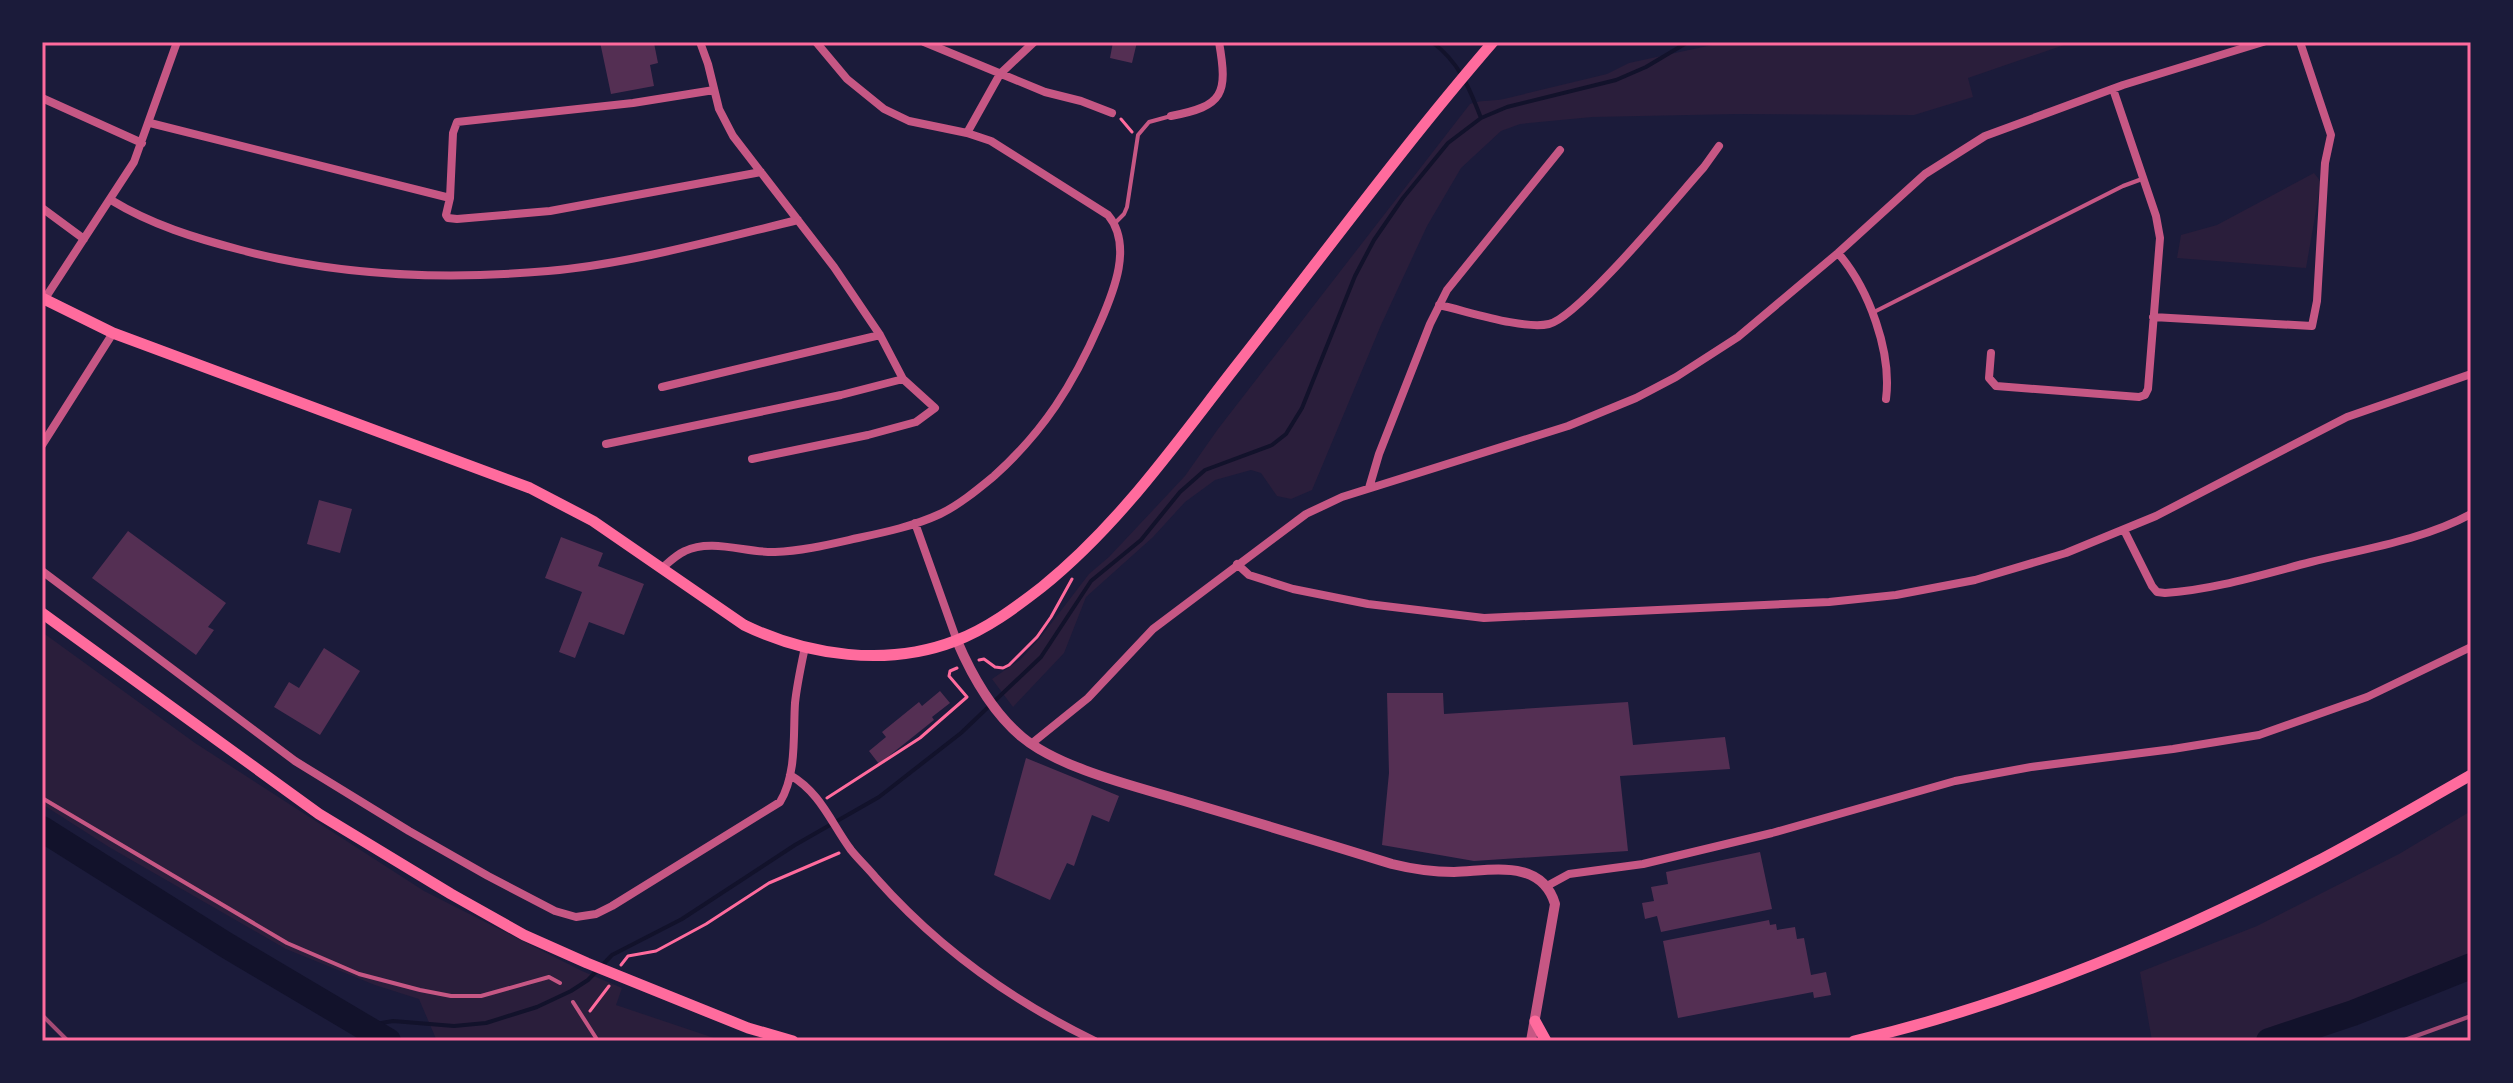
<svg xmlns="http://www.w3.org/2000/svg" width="2513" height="1083" font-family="Karla,sans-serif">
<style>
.green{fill:#2a1e3b}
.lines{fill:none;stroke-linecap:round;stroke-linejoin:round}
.stream{stroke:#12122b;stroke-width:4}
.river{stroke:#12122b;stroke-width:26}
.building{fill:#542f53}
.path{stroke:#ff6b9d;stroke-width:3}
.service{stroke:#c65784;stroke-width:4}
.minor{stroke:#c65784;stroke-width:8}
.tertiary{stroke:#c65784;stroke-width:10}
.secondary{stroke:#ff6b9d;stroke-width:11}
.rail{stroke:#a44b75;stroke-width:4}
.neatline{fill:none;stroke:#ff6b9d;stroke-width:3}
</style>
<rect width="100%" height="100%" fill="#1b1b3a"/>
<path class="green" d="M 1726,42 L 2073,42 L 1968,78 L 1973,97 L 1914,115 L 1737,114 L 1592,117 L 1520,124 L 1501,131 L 1461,168 L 1427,226 L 1381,325 L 1312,490 L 1291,499 L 1277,496 L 1261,473 L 1251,470 L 1215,480 L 1185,502 L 1153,537 L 1086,597 L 1064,653 L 1013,707 L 992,679 L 1020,660 L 1040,638 L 1089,574 L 1109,557 L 1185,476 L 1218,429 L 1470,104 C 1483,99 1494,102 1508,98 L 1607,74 L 1629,63 Z
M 2314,173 L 2321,182 L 2306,268 L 2177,258 L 2181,235 L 2217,225 Z
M 42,632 L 195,743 L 424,891 L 582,971 L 622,988 L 616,1005 L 723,1041 L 437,1041 L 419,999 L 375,985 L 286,949 L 109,847 L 42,804 Z
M 2471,811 L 2471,955 L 2251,1041 L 2152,1041 L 2140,972 L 2257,926 L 2399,854 Z"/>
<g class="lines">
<path class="stream" d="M 1432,42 C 1459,62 1469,87 1481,118
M 364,1026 L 393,1021 L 454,1026 L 486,1023 L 537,1007 L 571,991 L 588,980 L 612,955 L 682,919 L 795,845 L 879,797 L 961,733 L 1041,657 L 1091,581 L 1141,540 L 1180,492 L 1205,470 L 1272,445 L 1286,434 L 1302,408 L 1355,276 L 1374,240 L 1403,198 L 1448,143 L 1481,118 L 1507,107 L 1616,80 L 1646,67 L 1688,42"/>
<path class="river" d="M 42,829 L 226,945 L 388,1041
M 2269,1041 L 2353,1013 L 2471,966"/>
</g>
<path class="building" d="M 600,42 L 654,43 L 658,63 L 650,65 L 654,86 L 611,94 Z
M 1113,42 L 1137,42 L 1132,63 L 1110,58 Z
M 319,500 L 352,509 L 340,553 L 307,544 Z
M 128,531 L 226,603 L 208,627 L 214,630 L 196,655 L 92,578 Z
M 561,537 L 603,553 L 598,566 L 644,584 L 624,635 L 589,622 L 575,658 L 559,652 L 582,592 L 545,578 Z
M 324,648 L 360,671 L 320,735 L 274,707 L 289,682 L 299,688 Z
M 940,691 L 950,703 L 932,717 L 934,720 L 879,764 L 869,751 L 886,737 L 882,732 L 919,702 L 922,706 Z
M 1387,693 L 1443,693 L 1444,714 L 1628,702 L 1633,745 L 1725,737 L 1730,769 L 1620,776 L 1628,851 L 1474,861 L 1382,845 L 1389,773 Z
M 1026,758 L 1119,796 L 1109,822 L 1092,815 L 1074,866 L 1067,863 L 1050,900 L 994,875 Z
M 1760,852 L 1772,909 L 1661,932 L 1657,916 L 1645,919 L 1642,903 L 1654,901 L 1651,887 L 1668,884 L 1666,872 Z
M 1769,920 L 1770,925 L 1776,924 L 1777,930 L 1795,927 L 1797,939 L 1804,938 L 1811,975 L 1826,972 L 1831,995 L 1814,998 L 1813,992 L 1678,1018 L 1663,941 Z"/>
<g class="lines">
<path class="path" d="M 1121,119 L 1132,132
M 979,660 L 984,659 L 995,667 L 1003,668 L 1009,665 L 1037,637 L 1051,617 L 1072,579
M 957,668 L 950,671 L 949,676 L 967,697
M 827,798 L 920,738 L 967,697
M 621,965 L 628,956 L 656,951 L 706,924 L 769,883 L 839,853
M 590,1011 L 609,986"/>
<path class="service" d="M 1115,223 L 1124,214 L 1127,207 L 1138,135 L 1149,122 L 1171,116
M 1874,312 L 2123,186 L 2142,179
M 42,798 L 287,943 L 359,974 L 420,990 L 451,996 L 481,996 L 549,977 L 560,983
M 573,1002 L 598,1041"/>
<path class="minor" d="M 700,42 L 708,64 L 719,109 L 733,136 L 834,267 L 880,335 L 903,379 L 935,408 L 916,422 L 868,435 L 752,459
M 924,42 L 1045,92 L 1081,101 L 1112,113
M 714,90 L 633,103 L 457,122 L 453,133 L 450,198 L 446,215 L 448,218 L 457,219 L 550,211 L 761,172
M 42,98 L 142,143
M 1171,116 C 1224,106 1228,94 1219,42
M 150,123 L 450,198
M 967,133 L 1000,74 L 1034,42
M 111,200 C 152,225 195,238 241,250 C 340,276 446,280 548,271 C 629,264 719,239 798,220
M 42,208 L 84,239
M 1838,253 C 1869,289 1892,352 1886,399
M 44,300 L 134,162 L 177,42
M 1439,305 C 1467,311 1523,330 1549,324 C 1578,318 1678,196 1704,167 L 1719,146
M 2153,317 L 2312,326 L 2317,301 L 2325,163 L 2331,135 L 2300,42
M 1991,353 L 1989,378 L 1996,386 L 2139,397 L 2145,395 L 2148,389 L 2160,238 L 2156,216 L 2113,89
M 662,387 L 880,335
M 606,444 L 841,395 L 903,379
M 42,445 L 113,333
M 1369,488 L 1379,454 L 1430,324 L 1447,290 L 1560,150
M 915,523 L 957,641
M 2124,530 L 2152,586 L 2157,592 L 2165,593 C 2213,590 2264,574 2311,562 C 2364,549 2423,540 2471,514
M 1237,564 L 1249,575 L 1293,589 L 1368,604 L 1484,618 L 1829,602 L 1896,595 L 1975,580 L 2066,553 L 2156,516 L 2347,417 L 2471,374
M 661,569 C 668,563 676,555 685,551 C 711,538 747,553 775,552 C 803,551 831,544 858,538 C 886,532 914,526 940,514 C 959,505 977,490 994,476 C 1044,431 1073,385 1100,323 C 1114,291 1133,245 1108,215 L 991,141 L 967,133 L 909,121 L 884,109 L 847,79 L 816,42
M 42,571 L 295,761 L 409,831 L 488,876 L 555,911 L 576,917 L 596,914 L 612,906 L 780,802 C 797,774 793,735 795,703 C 797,684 801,666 805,647
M 1031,744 L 1088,698 L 1153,629 L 1306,514 L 1342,497 L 1568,426 L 1636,398 L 1676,377 L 1738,337 L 1838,253 L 1925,174 L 1985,136 L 2123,85 L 2263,42
M 790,775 C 821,793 831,823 851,850 C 859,860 868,868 876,878 C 938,948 1010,1000 1095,1041
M 1547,886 L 1569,874 L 1643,864 L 1772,833 L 1955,781 L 2031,767 L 2173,749 L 2259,735 L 2367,697 L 2471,647"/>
<path class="tertiary" d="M 957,641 C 972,676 992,712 1022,737 C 1059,768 1134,786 1181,800 C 1251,821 1322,842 1392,864 C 1412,869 1433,872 1454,872 C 1491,871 1541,858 1555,904 L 1531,1041"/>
<path class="secondary" d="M 42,298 L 113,333 L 530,488 L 593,521 L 744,625 C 808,656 887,667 955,641 C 987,629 1015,608 1042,587 C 1120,524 1176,443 1237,365 C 1322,257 1403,146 1493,42
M 42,613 L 319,814 L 451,894 L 524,935 L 587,963 L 748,1028 L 793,1041
M 1535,1021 L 1546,1041
M 1854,1041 C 2014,1004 2166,940 2312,864 C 2366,836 2418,805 2471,775"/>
<path class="rail" d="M 42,1015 L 68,1041
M 2402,1041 L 2471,1016"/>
</g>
<rect width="2513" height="1083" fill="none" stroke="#1b1b3a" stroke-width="88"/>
<rect x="44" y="44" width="2425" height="995" class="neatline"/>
</svg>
